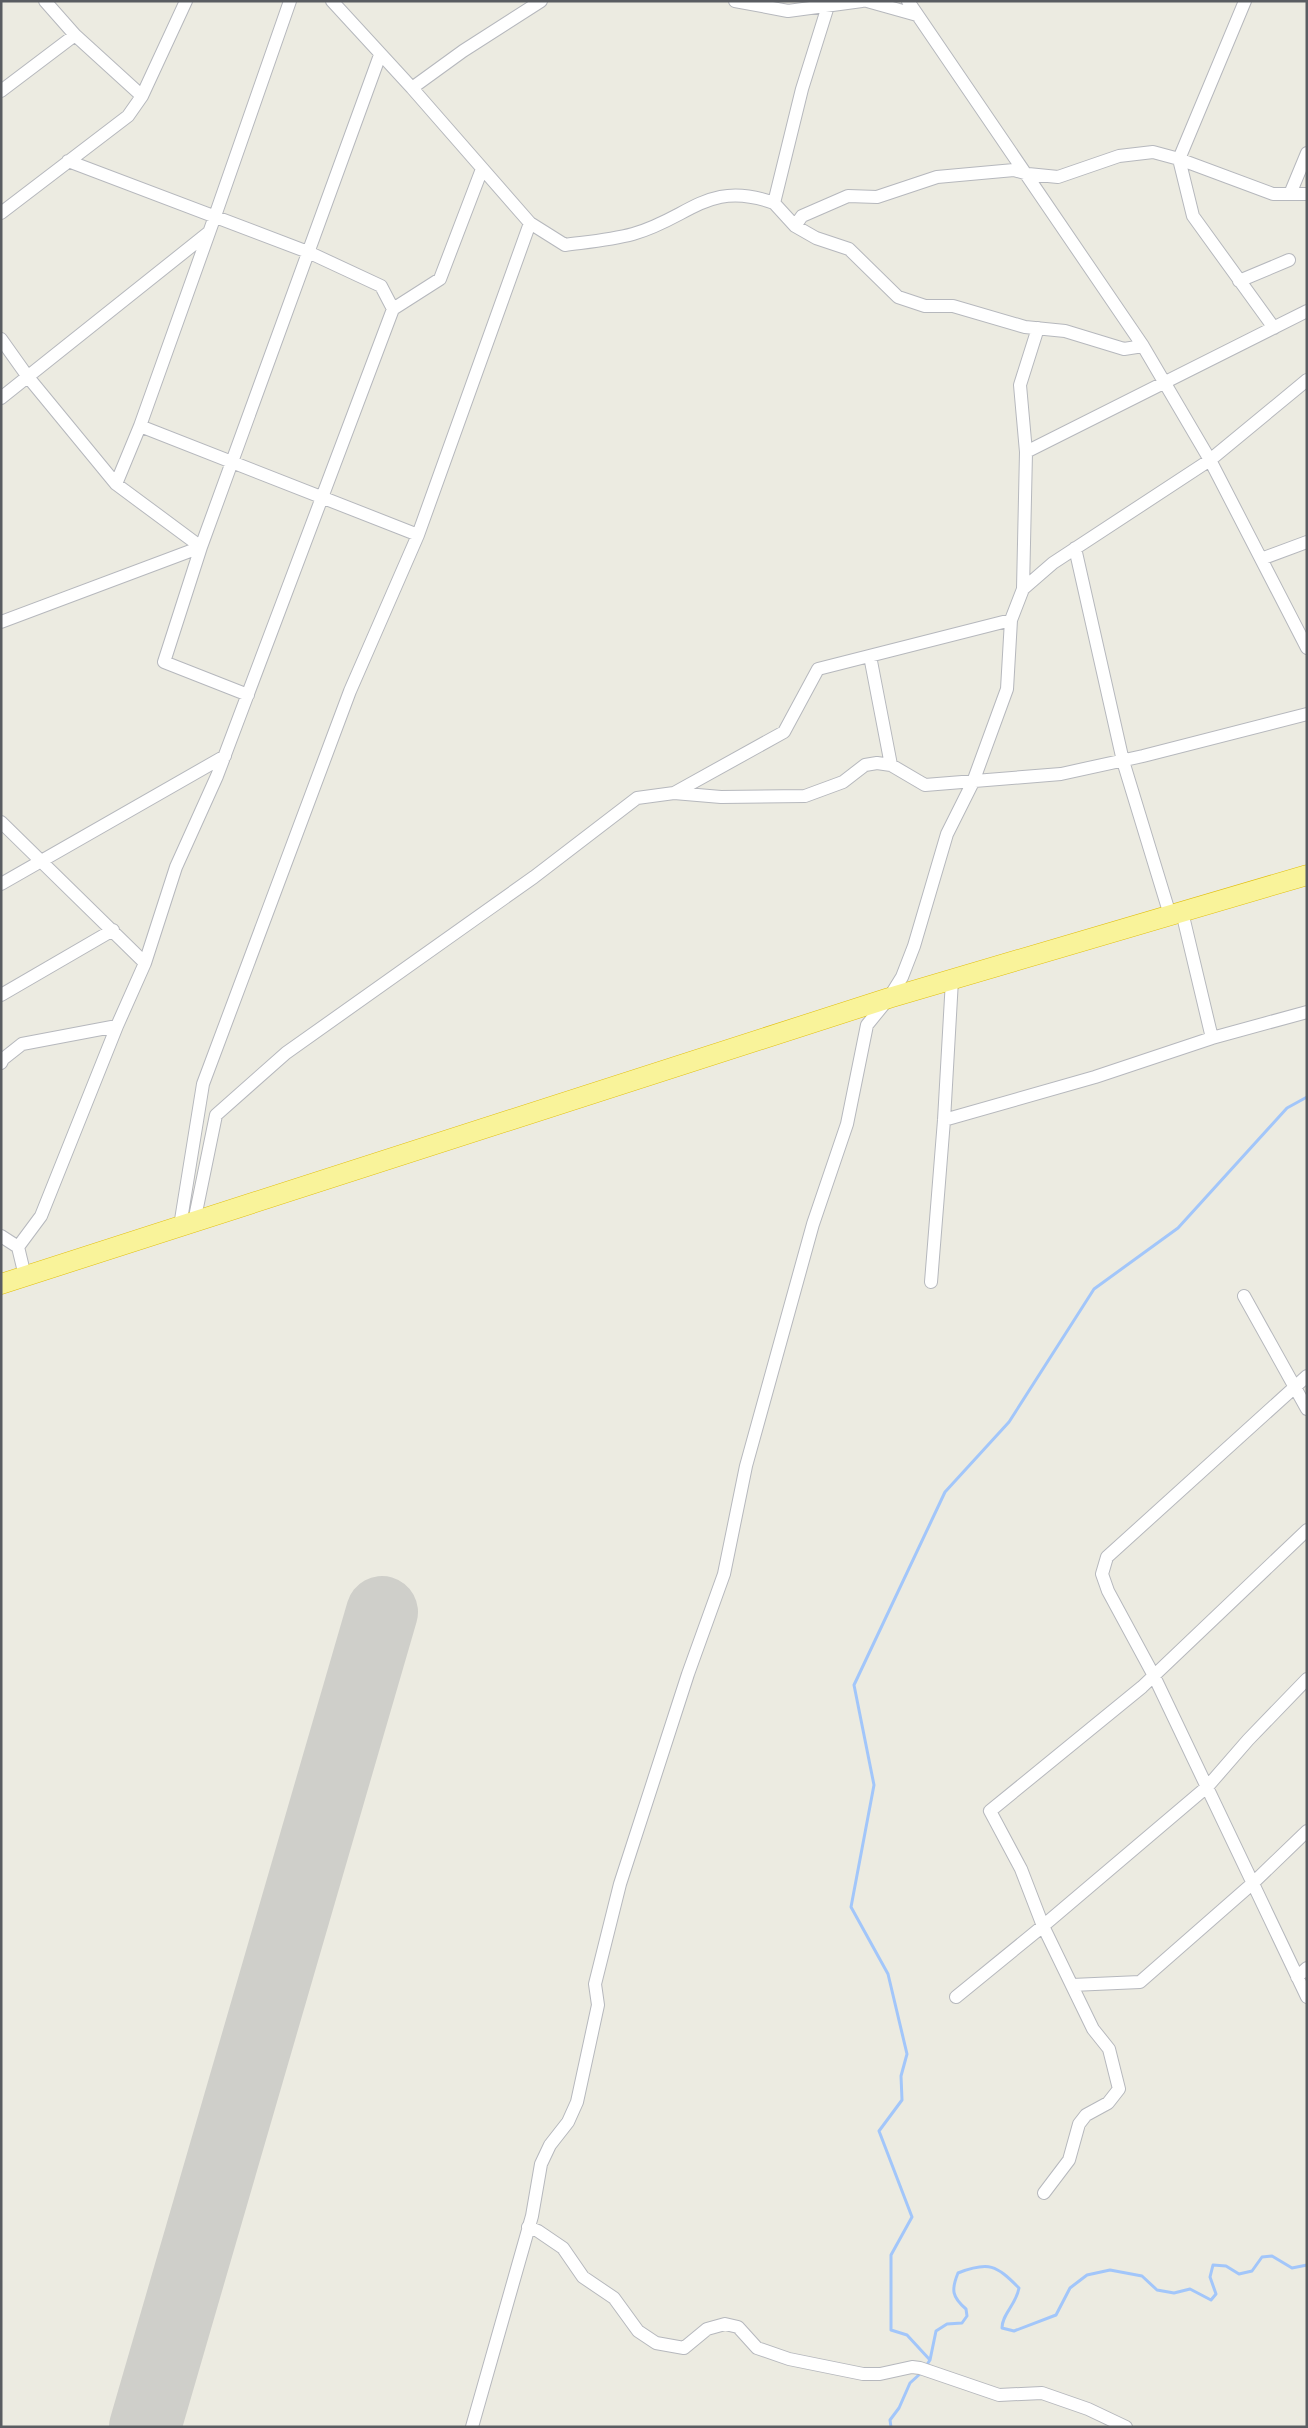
<svg xmlns="http://www.w3.org/2000/svg" width="1308" height="2428" font-family="Karla,sans-serif">
<style>
.lines{fill:none;stroke-linecap:round;stroke-linejoin:round}
.stream{stroke:#a2c6fa;stroke-width:3}
.runway{stroke:#cfcfca;stroke-width:72}
.minor-casing{stroke:#b6b8bd;stroke-width:14}
.trunk-casing{stroke:#e1bf0b;stroke-width:21}
.minor{stroke:#fff;stroke-width:12}
.trunk{stroke:#f9f39a;stroke-width:20}
</style>
<rect width="100%" height="100%" fill="#ecebe1"/>
<g class="lines">
<path class="stream" d="M 930,2360 L 907,2335 L 891,2330 L 891,2255 L 912,2217 L 879,2131 L 902,2100 L 901,2076 L 907,2054 L 888,1974 L 851,1907 L 874,1785 L 854,1685 L 945,1492 L 1009,1422 L 1094,1289 L 1178,1228 L 1287,1108 L 1307,1097
M 926,2366 L 930,2360 L 936,2331 L 947,2324 L 962,2323 L 967,2316 L 966,2309 C 952,2297 951,2290 958,2273 C 989,2261 996,2265 1019,2288 C 1016,2305 1002,2314 1002,2328 L 1014,2331 L 1056,2315 L 1070,2288 L 1087,2275 L 1110,2270 L 1142,2276 L 1157,2290 L 1174,2293 L 1190,2289 L 1211,2300 L 1216,2294 L 1210,2277 L 1213,2265 L 1226,2266 L 1239,2274 L 1252,2271 L 1262,2257 L 1272,2256 L 1292,2268 L 1307,2265
M 891,2427 L 890,2420 L 899,2408 L 910,2383 L 921,2373"/>
<path class="runway" d="M 145,2427 L 382,1612"/>
<defs>
<path id="minor" d="M 45,1 L 75,35 L 142,96
M 332,1 L 412,88 L 530,223 L 565,245 C 587,242 611,240 633,234 C 690,218 708,179 774,203
M 735,1 L 788,11 L 862,1
M 867,1 L 917,15
M 908,1 L 1143,346 L 1210,460 L 1307,648
M 1245,1 L 1179,159 L 1193,216 L 1274,328
M 828,6 L 802,89 L 774,203 L 795,226 L 816,238 L 849,249 L 898,297 L 925,306 L 953,306 L 1025,327 L 1065,331 L 1124,349 L 1143,346
M 412,88 L 463,51 L 541,1
M 1,91 L 75,35
M 68,161 L 308,252 L 381,286 L 393,309
M 1290,194 L 1307,153
M 1,213 L 128,116 L 142,96 L 186,1
M 795,226 L 802,216 L 848,196 L 877,197 L 937,177 L 1014,170 L 1028,174 L 1058,177 L 1119,156 L 1153,152 L 1179,159 L 1273,194 L 1307,194
M 1239,281 L 1289,260
M 1,339 L 28,377 L 116,484 L 201,547
M 1,398 L 208,233
M 140,426 L 418,535
M 1026,452 L 1307,311
M 116,484 L 140,426 L 215,216 L 290,1
M 1075,548 L 1123,761 L 1170,915
M 1261,559 L 1307,542
M 1023,589 L 1026,452 L 1020,385 L 1038,328
M 1,622 L 201,547
M 870,656 L 891,765
M 248,695 L 164,662 L 201,547 L 380,55
M 674,793 L 784,732 L 818,669 L 1011,620
M 1,822 L 145,963
M 1,884 L 225,756
M 1182,912 L 1212,1038
M 1,995 L 113,930
M 1,1063 L 3,1059 L 22,1044 L 117,1026
M 944,1120 L 1095,1077 L 1212,1038 L 1307,1012
M 194,1222 L 216,1115 L 286,1053 L 534,877 L 637,798 L 674,793 L 721,797 L 805,796 L 843,782 L 865,765 L 877,763 L 891,765 L 925,785 L 1061,774 L 1143,756 L 1307,714
M 180,1226 L 203,1084 L 350,691 L 418,535 L 530,223
M 1,1236 L 18,1247
M 25,1276 L 18,1247 L 41,1216 L 117,1026 L 145,963 L 176,867 L 217,776 L 393,309 L 440,279 L 482,169
M 931,1282 L 944,1120 L 952,980
M 1244,1296 L 1307,1409
M 1307,1376 L 1107,1557 L 1102,1574 L 1108,1591 L 1154,1676 L 1307,1997
M 1297,1977 L 1307,1968
M 1072,1985 L 1140,1982 L 1253,1883 L 1307,1831
M 956,1997 L 1043,1926 L 1208,1786 L 1248,1740 L 1307,1679
M 1044,2193 L 1069,2160 L 1079,2124 L 1086,2115 L 1108,2103 L 1119,2089 L 1109,2049 L 1093,2029 L 1043,1926 L 1021,1869 L 990,1811 L 1142,1687 L 1307,1530
M 528,2227 L 538,2231 L 563,2248 L 583,2277 L 614,2298 L 638,2331 L 656,2343 L 684,2348 L 707,2329 L 725,2324 L 738,2327 L 757,2348 L 789,2359 L 863,2374 L 880,2374 L 912,2367 L 920,2368 L 999,2395 L 1042,2393 L 1088,2409 L 1126,2427
M 472,2427 L 532,2216 L 541,2164 L 550,2145 L 568,2122 L 577,2102 L 598,2005 L 595,1984 L 620,1884 L 688,1674 L 724,1574 L 746,1466 L 813,1224 L 847,1124 L 867,1025 L 889,998 L 902,977 L 914,946 L 947,834 L 973,782 L 1007,689 L 1011,620 L 1023,589 L 1053,563 L 1210,460 L 1307,380"/>
<path id="trunk" d="M 1,1284 L 889,998 L 1307,875"/>
</defs>
<use href="#minor" class="minor-casing"/>
<use href="#trunk" class="trunk-casing"/>
<use href="#minor" class="minor"/>
<use href="#trunk" class="trunk"/>
</g>
<rect width="1308" height="2428" fill="none" stroke="#595c61" stroke-width="5"/>
</svg>
